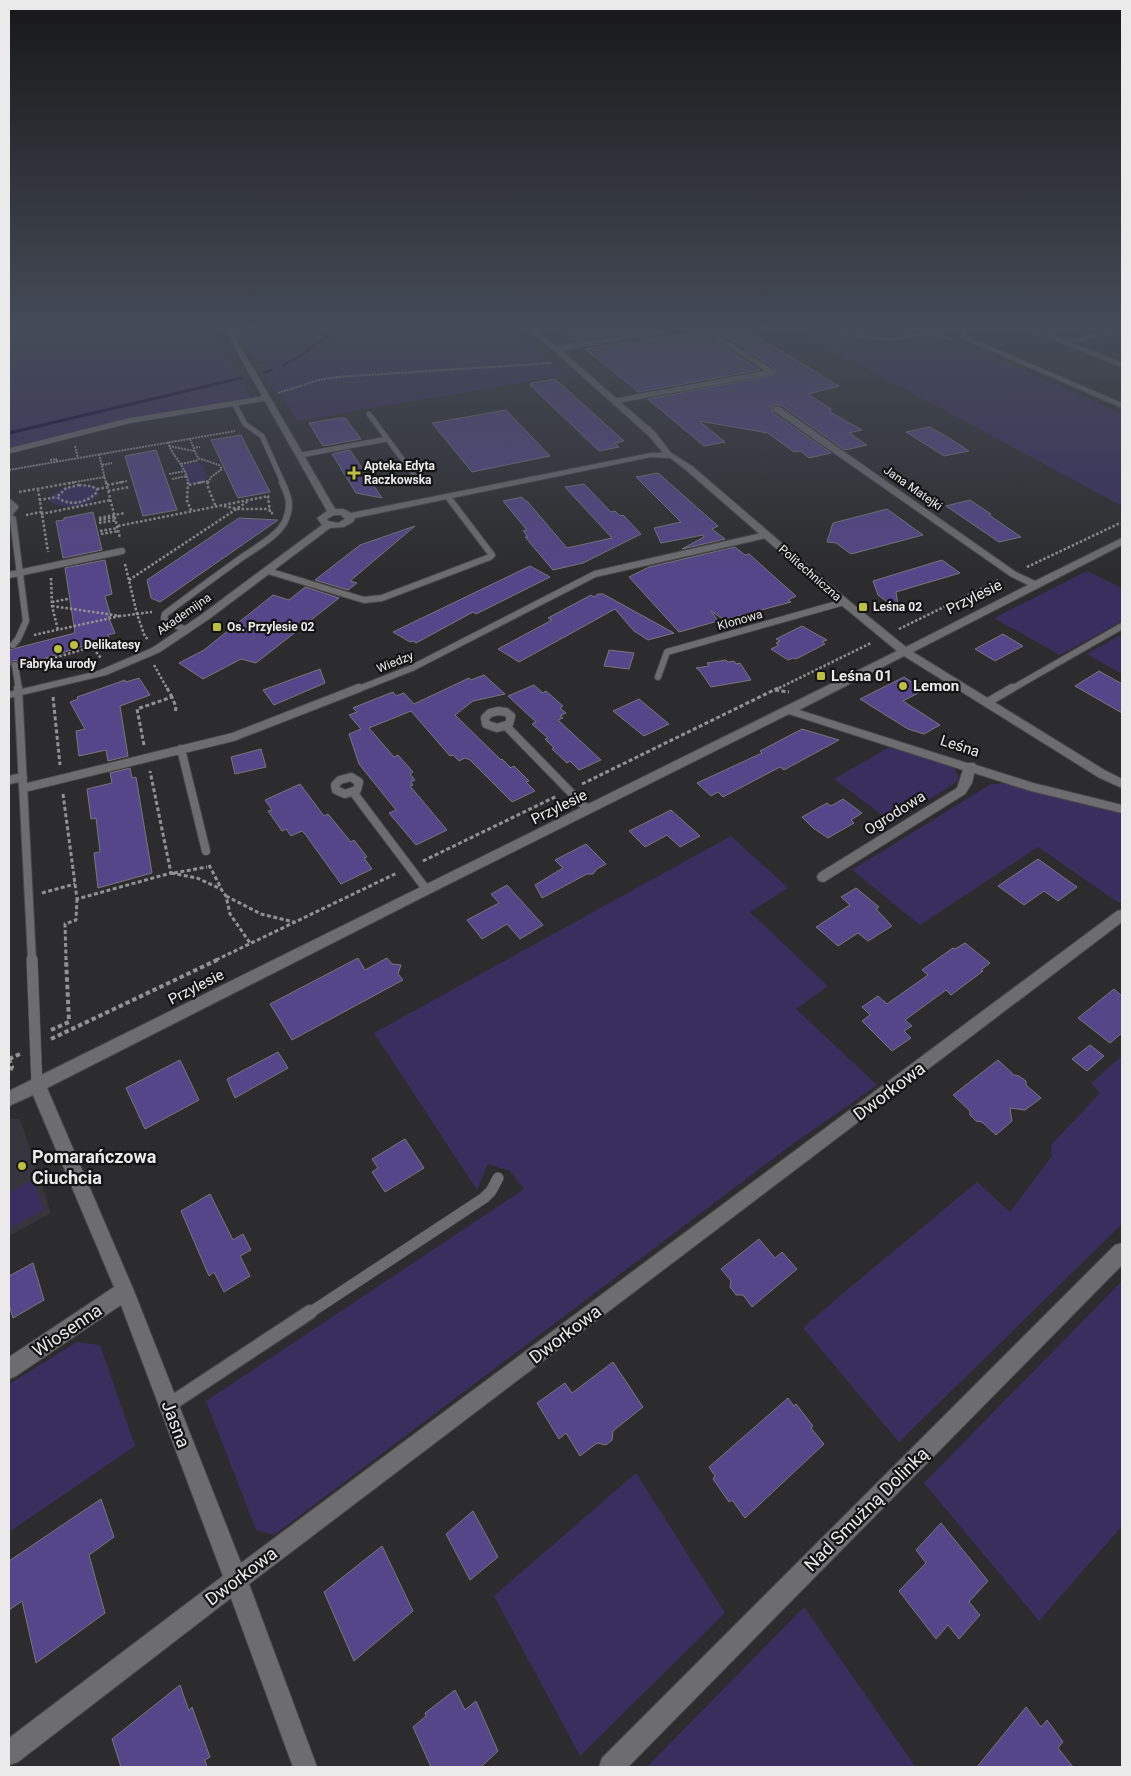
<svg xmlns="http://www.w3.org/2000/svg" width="1131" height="1776" font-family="Roboto,sans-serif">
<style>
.built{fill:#36353d}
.green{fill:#392f5f}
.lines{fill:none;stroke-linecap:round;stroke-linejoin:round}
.stream{stroke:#15003a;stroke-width:3}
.building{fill:#544688;stroke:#78777a}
.service-far4-casing{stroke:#474749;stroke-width:6}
.service-far3-casing{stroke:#474749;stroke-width:8}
.service-far2-casing{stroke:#474749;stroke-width:10}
.service-far1-casing{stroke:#474749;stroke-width:12}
.service-casing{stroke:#474749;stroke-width:16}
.minor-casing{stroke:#474749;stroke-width:2}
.path-far3{stroke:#929293;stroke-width:2;stroke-dasharray:2 1;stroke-linecap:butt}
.path-far2{stroke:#929293;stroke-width:2.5;stroke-dasharray:2.5 2;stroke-linecap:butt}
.path-far1{stroke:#929293;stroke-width:3;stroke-dasharray:4 2.5;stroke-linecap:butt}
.path{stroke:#929293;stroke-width:4;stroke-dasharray:4.5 3;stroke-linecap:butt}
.service-far4{stroke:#6d6d70;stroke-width:5}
.service-far3{stroke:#6d6d70;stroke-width:6}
.service-far2{stroke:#6d6d70;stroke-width:8}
.service-far1{stroke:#6d6d70;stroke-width:11}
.service{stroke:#6d6d70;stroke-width:14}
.minor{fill:#6d6d70;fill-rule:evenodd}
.poi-dot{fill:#bcbf44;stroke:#141415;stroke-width:2}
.labels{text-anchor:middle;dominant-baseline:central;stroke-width:4.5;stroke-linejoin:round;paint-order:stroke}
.far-poi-label{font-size:12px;font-weight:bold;fill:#eaeaeb;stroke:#141415;text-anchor:start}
.far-street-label{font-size:12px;fill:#eaeaeb;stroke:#141415}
.street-label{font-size:15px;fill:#eaeaeb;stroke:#141415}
.poi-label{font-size:15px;font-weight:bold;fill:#eaeaeb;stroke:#141415;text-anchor:start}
.near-street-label{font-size:18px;fill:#eaeaeb;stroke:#141415}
.near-poi-label{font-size:18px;font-weight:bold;fill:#eaeaeb;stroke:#141415;text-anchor:start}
</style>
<rect width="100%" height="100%" fill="#2c2c2e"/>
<path class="built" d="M 9,1119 L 20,1119 L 51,1213 L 9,1236 Z"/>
<path class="green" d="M 9,325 L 210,325 L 251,398 L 138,417 L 9,449 Z
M 235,325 L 508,325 L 565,375 L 298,421 L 279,393 L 273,390 L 260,365 L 264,364 L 263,361 L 258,361 L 256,357 L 254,357 L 246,344 L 249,343 L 248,339 L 244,339 Z
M 786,325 L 923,325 L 1122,414 L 1122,506 Z
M 196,462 L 203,465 L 208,477 L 204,482 L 189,485 L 182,465 Z
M 77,485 L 96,486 L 99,494 C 90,507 65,511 51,502 L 50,497 C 58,489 67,487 77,485 Z
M 1087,571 L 1122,588 L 1122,621 L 1060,655 L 994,618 Z
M 1122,634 L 1122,674 L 1087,654 Z
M 893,745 L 946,763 L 954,768 L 958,776 L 958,781 L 893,823 L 834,779 Z
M 1008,783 L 1050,796 L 1122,812 L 1122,901 L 1119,903 L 1038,847 L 920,925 L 852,870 L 991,784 Z
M 731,836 L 788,888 L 750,912 L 828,986 L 796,1009 L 877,1085 L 790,1146 L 274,1535 L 256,1530 L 206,1401 L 524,1189 L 510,1171 L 488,1164 L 477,1190 L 374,1033 Z
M 1122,1056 L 1122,1224 L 899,1442 L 803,1328 L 841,1295 L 977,1182 L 1010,1212 L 1052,1156 L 1051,1145 L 1100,1093 L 1091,1083 Z
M 32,1180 L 44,1209 L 9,1229 L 9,1193 Z
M 1122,1281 L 1122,1526 L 1039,1621 L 924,1483 Z
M 77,1342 L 100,1345 L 135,1446 L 9,1532 L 9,1384 Z
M 636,1473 L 725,1613 L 580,1756 L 494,1596 Z
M 804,1607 L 915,1766 L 914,1767 L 647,1767 Z"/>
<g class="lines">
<path class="stream" d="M 283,365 L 297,358 L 343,325
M 265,372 L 272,370
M 9,433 L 241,378"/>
</g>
<path class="building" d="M 634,325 L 641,330 L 576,341 L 566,333 L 589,328 Z
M 738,325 L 839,386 L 808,394 L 831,409 L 830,412 L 862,430 L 849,433 L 867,445 L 845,450 L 781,405 L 774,405 L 772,407 L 773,413 L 831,453 L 809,458 L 800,451 L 794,452 L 768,433 L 699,421 L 725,442 L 704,446 L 648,399 L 775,375 L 776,371 L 774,368 L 714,329 Z
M 701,331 L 760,370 L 639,392 L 585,349 Z
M 555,379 L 624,441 L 615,443 L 619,447 L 599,451 L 530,385 L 532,385 L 531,383 Z
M 506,410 L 550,456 L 472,472 L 432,423 Z
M 339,418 L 345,418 L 361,439 L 323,446 L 309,423 Z
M 930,427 L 949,438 L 969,451 L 944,456 L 906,432 Z
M 241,435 L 247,447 L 270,492 L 238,498 L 211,440 Z
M 156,450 L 177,510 L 143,516 L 125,456 Z
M 350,450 L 382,498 L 356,493 L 332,454 Z
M 658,473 L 718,526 L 712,529 L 725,539 L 682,549 L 704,537 L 703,535 L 661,543 L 654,528 L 681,522 L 636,477 Z
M 584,484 L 611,512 L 615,511 L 620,516 L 623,515 L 641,534 L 583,563 L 553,570 L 525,537 L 528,537 L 523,531 L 527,530 L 503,501 L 522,497 L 525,501 L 527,501 L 567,548 L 612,538 L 565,487 Z
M 970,500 L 991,514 L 989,515 L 1021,537 L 999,542 L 946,506 Z
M 887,509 L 923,535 L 851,554 L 836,543 L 827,542 L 833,523 Z
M 93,512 L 102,550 L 63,558 L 56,521 L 64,520 L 64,518 Z
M 239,518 L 278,520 L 160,602 L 151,598 L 147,580 Z
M 415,526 L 350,581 L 357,583 L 348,590 L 315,580 L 360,545 Z
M 735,547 L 745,555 L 749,554 L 796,596 L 788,600 L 791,602 L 724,620 L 711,611 L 718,621 L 679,632 L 629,577 L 649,567 Z
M 105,560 L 112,594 L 105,596 L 111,617 L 108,616 L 115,633 L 108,635 L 109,638 L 43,659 L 20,664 L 17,661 L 14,660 L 9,666 L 9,650 L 75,633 L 65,568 Z
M 942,560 L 960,573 L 896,592 L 899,611 L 878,595 L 873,581 Z
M 530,566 L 550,577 L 476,614 L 473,612 L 416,643 L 413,641 L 410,642 L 393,632 Z
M 305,587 L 339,598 L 256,663 L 241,659 L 203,679 L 179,663 L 204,650 L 273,595 L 289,600 Z
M 598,594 L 603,594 L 674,633 L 648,640 L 634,631 L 615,609 L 519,662 L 498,649 L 552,620 L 548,618 L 591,595 L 594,597 Z
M 802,626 L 827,640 L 822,642 L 825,644 L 796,659 L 793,658 L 788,660 L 771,649 L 779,645 L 776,643 L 780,641 L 776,639 Z
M 1003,634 L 1023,646 L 995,661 L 975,649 Z
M 609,650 L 634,653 L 629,669 L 604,666 Z
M 726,660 L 728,662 L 734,661 L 736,664 L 740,663 L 751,680 L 711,687 L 700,671 L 696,668 L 709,666 L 707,663 Z
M 320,669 L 325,683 L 274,705 L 263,690 Z
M 1099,671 L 1122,684 L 1122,713 L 1075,686 Z
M 484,675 L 505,694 L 473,701 L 455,715 L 501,760 L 502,759 L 511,768 L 514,766 L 529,781 L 526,782 L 535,791 L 512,802 L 470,760 L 465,758 L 459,761 L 453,755 L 450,756 L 411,711 L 369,728 L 394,757 L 398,755 L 413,772 L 410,774 L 415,780 L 411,782 L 413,785 L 410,786 L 447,830 L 416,845 L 389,813 L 396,810 L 359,764 L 349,734 L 361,729 L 349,715 L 357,712 L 353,708 L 355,707 L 393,692 L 396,696 L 404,693 L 414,704 L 469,678 L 471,680 Z
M 904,677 L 924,690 L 903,701 L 940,725 L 924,734 L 908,729 L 860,699 Z
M 139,678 L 150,695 L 120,706 L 128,756 L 108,761 L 106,750 L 79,756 L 76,731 L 85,729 L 70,702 L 78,699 L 77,697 L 125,680 L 126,682 Z
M 534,685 L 543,693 L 546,691 L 563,706 L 560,708 L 566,713 L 560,716 L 563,718 L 558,720 L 601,760 L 579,770 L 570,761 L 567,763 L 552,749 L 554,748 L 545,739 L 548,738 L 532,724 L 536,722 L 508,696 Z
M 639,699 L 669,724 L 644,736 L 613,711 Z
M 802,729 L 839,740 L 784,770 L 780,767 L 723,797 L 718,792 L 711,796 L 697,783 L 762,753 L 760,751 Z
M 261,749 L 266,767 L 235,774 L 231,757 Z
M 130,768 L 132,778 L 136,777 L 152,873 L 98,888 L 94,853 L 100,852 L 96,818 L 91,819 L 87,789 L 112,783 L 110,773 Z
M 300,784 L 324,816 L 328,814 L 351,842 L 354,840 L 367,857 L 364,858 L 372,869 L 341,884 L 305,834 L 302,831 L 291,836 L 286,829 L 282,831 L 268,811 L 272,810 L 265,800 Z
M 843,799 L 862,813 L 851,820 L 854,823 L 828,838 L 813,828 L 802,817 L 827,803 L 831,806 Z
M 671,810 L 700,836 L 680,847 L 667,835 L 645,847 L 629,831 Z
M 586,844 L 606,864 L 597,869 L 593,874 L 587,874 L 542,898 L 535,885 L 563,868 L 555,860 Z
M 1038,859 L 1077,887 L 1058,901 L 1044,891 L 1024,905 L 998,886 Z
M 507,885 L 543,925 L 520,939 L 507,924 L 482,939 L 467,920 L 499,903 L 491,894 Z
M 856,888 L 879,907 L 876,909 L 892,926 L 868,941 L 858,933 L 838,946 L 816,927 L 850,905 L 841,897 Z
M 965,943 L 990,963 L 981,970 L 983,971 L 951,995 L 946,990 L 905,1020 L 912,1026 L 904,1031 L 911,1038 L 892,1051 L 862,1021 L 870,1015 L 862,1007 L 878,996 L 887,1004 L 928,975 L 922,970 L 953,948 L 955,949 Z
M 358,958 L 365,970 L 387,958 L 392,964 L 401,965 L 398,974 L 403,980 L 292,1040 L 270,1004 Z
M 1114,989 L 1122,996 L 1122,1033 L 1110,1043 L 1078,1018 Z
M 1090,1045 L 1104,1056 L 1087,1071 L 1072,1059 Z
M 278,1052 L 288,1068 L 235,1098 L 227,1079 Z
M 180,1060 L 199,1100 L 145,1129 L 126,1088 Z
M 998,1060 L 1014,1075 L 1019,1076 L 1026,1081 L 1026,1085 L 1041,1098 L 1025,1110 L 1010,1108 L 1012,1121 L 996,1135 L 982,1122 L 976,1121 L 970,1115 L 970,1111 L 953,1095 Z
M 405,1139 L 424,1168 L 385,1192 L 372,1172 L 378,1168 L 372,1159 Z
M 210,1194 L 233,1240 L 243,1234 L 251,1250 L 240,1256 L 250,1276 L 224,1292 L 214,1272 L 209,1276 L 181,1211 Z
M 759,1239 L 775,1258 L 782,1252 L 797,1269 L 752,1307 L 743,1295 L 736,1295 L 730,1287 L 731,1281 L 721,1269 Z
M 33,1263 L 44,1300 L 13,1318 L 9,1305 L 9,1276 Z
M 613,1362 L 643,1407 L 613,1431 L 612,1440 L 606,1445 L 597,1443 L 580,1456 L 566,1433 L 559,1439 L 537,1403 L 565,1383 L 572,1393 Z
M 788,1398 L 794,1406 L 796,1404 L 813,1426 L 811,1428 L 824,1444 L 745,1518 L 732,1500 L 729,1502 L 713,1479 L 715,1476 L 709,1467 Z
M 101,1499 L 114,1537 L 89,1555 L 105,1613 L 36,1663 L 22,1601 L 9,1610 L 9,1561 Z
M 473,1511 L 498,1557 L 470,1580 L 446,1534 Z
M 941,1523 L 988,1581 L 969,1602 L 980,1615 L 959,1639 L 948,1625 L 936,1639 L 899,1591 L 926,1563 L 916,1550 Z
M 382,1546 L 413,1611 L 354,1661 L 324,1592 Z
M 180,1685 L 189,1711 L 192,1707 L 210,1757 L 205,1760 L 207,1767 L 121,1767 L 112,1739 Z
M 455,1690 L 465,1710 L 476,1701 L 498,1751 L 481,1767 L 431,1767 L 413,1727 L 426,1716 L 425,1713 Z
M 1026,1707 L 1041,1727 L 1047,1720 L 1063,1742 L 1058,1748 L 1073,1767 L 977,1767 Z"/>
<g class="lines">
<defs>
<path id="service-far4" d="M 556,349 L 699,325
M 615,401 L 772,372 L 699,325
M 234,403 L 245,424 L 262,436 L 283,483
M 369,414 L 414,475
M 9,451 L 128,421 L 267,398
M 301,455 L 387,439"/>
<path id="service-far3" d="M 9,502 L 15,507 L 9,514
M 9,517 L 13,519 L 26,621 L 18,639 L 13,645
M 268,571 L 364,600 L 382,598 L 490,557 L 492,555 L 448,497
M 9,575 L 122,551
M 187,630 L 167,622 L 164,618 L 165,614 C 189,596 213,578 237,561 C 251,550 280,536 286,519 C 292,503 288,496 282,482
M 15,665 L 19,690
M 658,677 L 667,652 L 844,602
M 356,690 L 412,668 L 595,574 L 766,535
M 1010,690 L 1122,626"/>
<path id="service-far2" d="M 18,688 L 32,960
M 988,702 L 1012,688
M 498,711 L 506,712 L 511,716 L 509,724 L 497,728 L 486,724 L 485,718 L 490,713 Z
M 506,726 L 588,810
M 181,749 L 206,851
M 351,777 L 359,782 L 357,790 L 345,794 L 336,790 L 335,785 L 340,780 Z
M 9,780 L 23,777
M 24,788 L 233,737 L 359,688
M 353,792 L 426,889"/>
<path id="service-far1" d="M 32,959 L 37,1085
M 308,1314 L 484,1198 L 491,1191 L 498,1178"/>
<path id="service" d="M 169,1405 L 310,1312"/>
<path id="minor" d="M 222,325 L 228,325 L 335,509 L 343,509 L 351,513 L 651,453 L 663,453 L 649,436 L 525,325 L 532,325 L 655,432 L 671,453 L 692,466 L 848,600 L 906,647 L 1028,585 L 1010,576 L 774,411 L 774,407 L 780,407 L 1016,572 L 1035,581 L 1122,538 L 1122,545 L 913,652 L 1106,771 L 1122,779 L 1122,788 L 1098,777 L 904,656 L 799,710 L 967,763 L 974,763 L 976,765 L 1033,783 L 1122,805 L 1122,813 L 1031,791 L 974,773 L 972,783 L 965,794 L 824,882 L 819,881 L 817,877 L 819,873 L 957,788 L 963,770 L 789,714 L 431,893 L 47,1088 L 134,1291 L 241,1563 L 1117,911 L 1122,910 L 1122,922 L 249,1584 L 317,1767 L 293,1767 L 231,1598 L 18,1762 L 9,1765 L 9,1738 L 223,1576 L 121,1305 L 16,1376 L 9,1379 L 9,1357 L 114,1287 L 33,1095 L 9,1106 L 9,1091 L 897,651 L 840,604 L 686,470 L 670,458 L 651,457 L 355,518 L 353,522 L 344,527 L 330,528 L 209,619 L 160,652 L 106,675 L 9,698 L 9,692 L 98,671 L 152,648 L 201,615 L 322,525 L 317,518 L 327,511 ZM 334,515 L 341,515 L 345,519 L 338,523 L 328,521 L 327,519 Z
M 971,325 L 981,325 L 967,330 L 965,333 L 968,337 L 1122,403 L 1122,408 L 964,339 L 959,333 L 962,328 Z
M 1017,325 L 1026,325 L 1066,341 L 1122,326 L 1122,330 L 1073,343 L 1122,363 L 1122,367 Z
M 1122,1243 L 1122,1265 L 628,1767 L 599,1767 L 602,1758 L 1115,1245 Z"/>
</defs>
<use href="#service-far4" class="service-far4-casing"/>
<use href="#service-far3" class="service-far3-casing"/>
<use href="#service-far2" class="service-far2-casing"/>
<use href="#service-far1" class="service-far1-casing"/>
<use href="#service" class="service-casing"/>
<use href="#minor" class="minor-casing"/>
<path class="path-far3" d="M 816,325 C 855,337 890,346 929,331
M 916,325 L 951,340
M 278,393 L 319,380 L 337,377 L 552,363
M 190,439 L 198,458 L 219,465 L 222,469 L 211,477 L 208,483
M 168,442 C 172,457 187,467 188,483
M 75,446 L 78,458
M 169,446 L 194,451
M 193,448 L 200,447
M 99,454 L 106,483
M 50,460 L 56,459 L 57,461
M 181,464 L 199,460
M 102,465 L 112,463
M 9,470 L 235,431
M 169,474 L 185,471
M 172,479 L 187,476
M 69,483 L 105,477
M 116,483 L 128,481
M 197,483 L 208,481"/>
<path class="path-far2" d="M 106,482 L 120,538
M 188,482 L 187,501 L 192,512
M 208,482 L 207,485 L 216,507
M 79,485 L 91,486 L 97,489 L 97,492 C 87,503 69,507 57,497 L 66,488 Z
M 107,485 L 123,482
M 189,485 L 203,482
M 38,489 L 48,552
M 97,489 L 108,487
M 108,491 L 130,487
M 19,492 L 76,482
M 268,496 L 270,513 L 273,513
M 39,500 L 57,497
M 224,506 L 237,509 L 270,509
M 41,514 L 111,500
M 26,515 L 41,512
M 99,518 L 125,513
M 99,520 L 115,517
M 99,523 L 116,520
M 118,526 L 269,496
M 100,531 L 118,528
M 101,534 L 119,531
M 125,564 L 137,614 L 145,637 L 148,639
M 1027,567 L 1118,524 L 1122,524
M 51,578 L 52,606 L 58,630
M 129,580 L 247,502
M 52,602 L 68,599
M 52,606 L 121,616 L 152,612
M 899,629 L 999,580
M 34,635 L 120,616
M 29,665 L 92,647 L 101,658
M 154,665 L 168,690
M 775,690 L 871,643"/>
<path class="path-far1" d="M 167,688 L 172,697
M 775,690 L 789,692
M 53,697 L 60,765
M 144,745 L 137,709 L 172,697 L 176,707 L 175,713
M 582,784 L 778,688
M 63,794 L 77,899 L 171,873 L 150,771
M 423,861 L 557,796
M 209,865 L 221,888
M 171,873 L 197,878 L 221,889 L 226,896 L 230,914 L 250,943
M 174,873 L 207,867
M 42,893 L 75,884
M 226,896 L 261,914 L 294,922
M 66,960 L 65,924 L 76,920 L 77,899
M 216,960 L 397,873"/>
<path class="path" d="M 51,1030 L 69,1022 L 66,959
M 51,1039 L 219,959
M 9,1059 L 20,1054
M 9,1059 L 12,1067 L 9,1073"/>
<use href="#service-far4" class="service-far4"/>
<use href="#service-far3" class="service-far3"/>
<use href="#service-far2" class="service-far2"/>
<use href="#service-far1" class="service-far1"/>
<use href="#service" class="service"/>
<use href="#minor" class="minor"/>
</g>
<linearGradient id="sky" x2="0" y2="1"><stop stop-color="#181819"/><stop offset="0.57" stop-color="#454b57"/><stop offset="1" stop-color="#454b57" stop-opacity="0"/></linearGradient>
<rect width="1131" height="574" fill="url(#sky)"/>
<g class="poi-dot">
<path d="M351.5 465.5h5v5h5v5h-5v5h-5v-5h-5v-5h5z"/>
<rect x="858" y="602" width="10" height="10" rx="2.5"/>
<rect x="212" y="622" width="10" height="10" rx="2.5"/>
<circle cx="74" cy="645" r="5"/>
<circle cx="58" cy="649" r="5"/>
<rect x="816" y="671" width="10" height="10" rx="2.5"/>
<circle cx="903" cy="686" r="5"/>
<circle cx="22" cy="1166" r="5"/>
</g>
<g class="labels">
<g class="far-poi-label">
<text x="364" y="466">Apteka Edyta<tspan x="364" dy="14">Raczkowska</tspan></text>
<text x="873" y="607">Leśna 02</text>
<text x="227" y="627">Os. Przylesie 02</text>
<text x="84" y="645">Delikatesy</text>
<text x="58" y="664" text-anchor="middle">Fabryka urody</text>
</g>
<g class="far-street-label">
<text transform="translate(913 488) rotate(35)">Jana Matejki</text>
<text transform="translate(810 573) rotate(41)">Politechniczna</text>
<text transform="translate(184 614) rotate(-35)">Akademijna</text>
<text transform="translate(740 620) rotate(-16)">Klonowa</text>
<text transform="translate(395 662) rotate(-22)">Wiedzy</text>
</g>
<g class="street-label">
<text transform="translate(974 597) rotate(-26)">Przylesie</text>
<text transform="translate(960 746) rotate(18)">Leśna</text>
<text transform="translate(559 807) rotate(-26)">Przylesie</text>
<text transform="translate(895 813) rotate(-32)">Ogrodowa</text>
<text transform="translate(196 987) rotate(-27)">Przylesie</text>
</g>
<g class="poi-label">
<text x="831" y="676">Leśna 01</text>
<text x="913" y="686">Lemon</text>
</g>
<g class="near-street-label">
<text transform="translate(889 1091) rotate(-37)">Dworkowa</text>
<text transform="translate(67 1330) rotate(-34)">Wiosenna</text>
<text transform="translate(565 1334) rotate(-37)">Dworkowa</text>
<text transform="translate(176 1424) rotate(69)">Jasna</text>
<text transform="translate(866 1509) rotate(-45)">Nad Smużną Dolinką</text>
<text transform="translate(241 1576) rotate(-37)">Dworkowa</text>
</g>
<g class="near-poi-label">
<text x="32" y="1156">Pomarańczowa<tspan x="32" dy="21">Ciuchcia</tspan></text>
</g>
</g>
<rect width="1131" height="1776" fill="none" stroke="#eaeaeb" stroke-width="20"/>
</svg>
